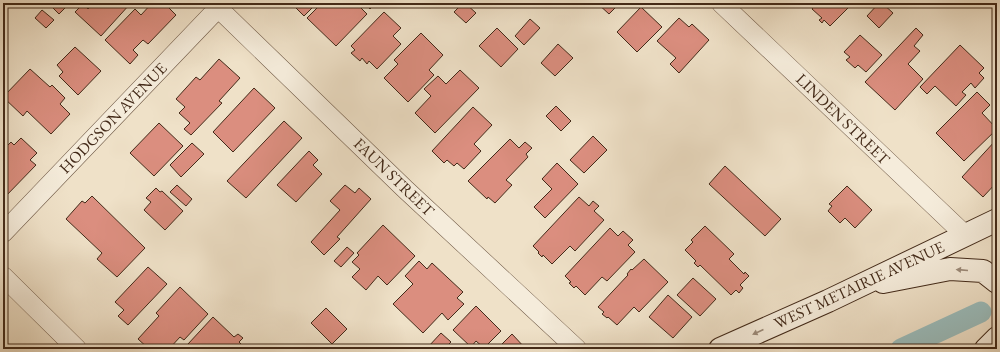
<svg xmlns="http://www.w3.org/2000/svg" width="1000" height="352" font-family="'EB Garamond',serif">
<style>
.lines{fill:none;stroke-linecap:round;stroke-linejoin:round}
.canal{stroke:#9bbcbb;stroke-width:21}
.building{fill:#db8e7f;stroke:#432a19}
.street-casing{stroke:#6e5845;stroke-width:20}
.secondary-casing{stroke:#432a19;stroke-width:24}
.street{stroke:#f5ecdb;stroke-width:19}
.secondary{stroke:#f5ecdb;stroke-width:22}
.oneway{fill:#9c8b7a}
.labels{text-anchor:middle;dominant-baseline:central;stroke-width:3.5;stroke-linejoin:round;paint-order:stroke}
.street-label{font-size:16px;fill:#432a19;stroke:#f5ecdb}
</style>
<rect width="100%" height="100%" fill="#efe1c8"/>
<filter id="stains"><feTurbulence type="fractalNoise" baseFrequency=".005" numOctaves="4"/><feColorMatrix values="0 0 0 0 .2 0 0 0 0 .09 0 0 0 0 .02 0 0 0 .5 -.17"/></filter>
<radialGradient id="worn" r=".72"><stop offset=".6" stop-color="#630" stop-opacity="0"/><stop offset="1" stop-color="#630" stop-opacity=".3"/></radialGradient>
<g class="lines">
<path class="canal" d="M 901,349 L 981,312"/>
</g>
<path class="building" d="M 52,3 L 70,3 L 59,14 L 50,5 Z
M 94,3 L 129,3 L 130,4 L 101,36 L 75,12 L 83,4 L 88,9 Z
M 152,3 L 169,3 L 171,6 L 169,8 L 176,15 L 148,44 L 143,40 L 133,50 L 138,55 L 130,64 L 105,40 L 135,9 L 141,15 Z
M 297,3 L 317,3 L 304,16 L 294,6 Z
M 322,3 L 356,3 L 367,14 L 336,46 L 307,18 Z
M 364,3 L 376,3 L 370,9 Z
M 463,3 L 465,3 L 476,13 L 466,23 L 454,12 Z
M 597,3 L 620,3 L 609,14 Z
M 817,3 L 851,3 L 852,4 L 830,26 L 824,20 L 822,23 L 819,20 L 822,18 L 812,9 Z
M 879,3 L 882,3 L 893,13 L 879,28 L 867,16 Z
M 641,7 L 662,27 L 637,52 L 617,32 Z
M 42,10 L 54,20 L 46,28 L 35,18 Z
M 384,12 L 401,28 L 393,36 L 401,44 L 377,69 L 369,61 L 367,64 L 362,58 L 360,61 L 351,53 L 355,50 L 351,46 Z
M 679,18 L 689,27 L 692,24 L 709,40 L 679,73 L 670,64 L 676,58 L 657,41 Z
M 530,19 L 540,28 L 524,45 L 515,36 Z
M 497,28 L 518,49 L 501,67 L 479,46 Z
M 916,28 L 923,35 L 914,46 L 920,51 L 908,64 L 923,79 L 895,110 L 865,82 Z
M 421,33 L 443,55 L 429,70 L 434,75 L 408,102 L 384,78 L 398,64 L 394,60 Z
M 860,35 L 882,55 L 866,72 L 858,65 L 855,68 L 846,60 L 850,57 L 844,52 Z
M 558,44 L 573,58 L 555,76 L 541,63 Z
M 960,45 L 984,68 L 979,73 L 984,78 L 975,88 L 971,83 L 962,92 L 966,95 L 956,106 L 935,86 L 927,94 L 920,87 Z
M 75,47 L 101,71 L 78,95 L 59,76 L 63,72 L 57,65 Z
M 219,59 L 240,78 L 219,101 L 222,103 L 191,135 L 184,129 L 190,123 L 179,113 L 185,107 L 176,99 L 196,77 L 200,80 Z
M 30,69 L 50,87 L 52,85 L 65,98 L 60,104 L 70,114 L 51,134 L 27,111 L 23,116 L 3,97 Z
M 460,70 L 479,88 L 435,133 L 415,113 L 431,96 L 424,89 L 438,76 L 446,84 Z
M 254,88 L 275,108 L 233,152 L 213,132 Z
M 977,92 L 990,105 L 982,113 L 997,129 L 964,161 L 936,133 Z
M 556,106 L 571,121 L 561,131 L 546,116 Z
M 473,107 L 492,125 L 474,144 L 481,151 L 464,169 L 457,163 L 454,166 L 447,160 L 444,163 L 432,151 Z
M 284,121 L 302,138 L 246,198 L 227,181 Z
M 159,123 L 183,146 L 154,176 L 130,153 Z
M 593,136 L 607,150 L 584,173 L 570,160 Z
M 21,138 L 37,153 L 30,160 L 36,165 L 3,199 L 3,150 L 11,142 L 14,145 Z
M 510,139 L 519,148 L 525,142 L 532,148 L 526,154 L 528,157 L 506,180 L 512,185 L 495,203 L 488,197 L 487,199 L 468,181 Z
M 996,140 L 997,182 L 983,197 L 962,177 Z
M 192,143 L 204,154 L 181,177 L 170,165 Z
M 309,151 L 318,160 L 313,165 L 322,174 L 296,202 L 277,185 Z
M 557,163 L 578,184 L 545,218 L 534,207 L 552,189 L 542,179 Z
M 725,166 L 781,219 L 765,236 L 709,184 Z
M 177,185 L 192,199 L 186,206 L 170,192 Z
M 345,185 L 355,193 L 359,188 L 371,199 L 337,237 L 340,239 L 324,255 L 311,242 L 340,210 L 330,201 Z
M 847,186 L 872,210 L 855,228 L 845,218 L 840,223 L 828,211 L 832,206 L 829,204 Z
M 156,188 L 160,192 L 162,191 L 183,211 L 165,230 L 144,210 L 151,202 L 146,198 Z
M 92,196 L 145,248 L 117,277 L 97,259 L 102,253 L 66,219 L 82,201 L 85,203 Z
M 579,197 L 589,206 L 593,201 L 599,206 L 594,211 L 604,220 L 575,251 L 570,246 L 552,264 L 543,255 L 542,257 L 538,253 L 539,252 L 533,246 Z
M 383,225 L 415,256 L 387,285 L 378,276 L 366,290 L 352,277 L 360,269 L 352,262 L 359,255 L 357,253 Z
M 705,226 L 734,254 L 729,259 L 744,274 L 745,272 L 749,276 L 740,285 L 743,288 L 739,293 L 736,290 L 731,295 L 700,265 L 698,267 L 694,263 L 696,261 L 685,250 L 693,242 L 691,240 Z
M 610,228 L 618,236 L 623,231 L 633,240 L 628,245 L 635,252 L 607,281 L 602,277 L 585,295 L 576,286 L 574,288 L 569,283 L 571,282 L 565,276 Z
M 347,247 L 354,253 L 341,267 L 334,261 Z
M 644,259 L 668,282 L 639,312 L 634,307 L 617,325 L 608,317 L 607,318 L 602,314 L 604,312 L 598,307 L 628,275 L 627,274 L 631,269 L 632,270 Z
M 419,261 L 427,269 L 432,263 L 463,292 L 457,298 L 464,304 L 448,320 L 442,313 L 423,333 L 393,304 L 413,284 L 405,276 Z
M 148,267 L 167,284 L 128,325 L 118,316 L 124,310 L 115,302 Z
M 693,278 L 716,299 L 700,316 L 677,295 Z
M 180,287 L 208,314 L 184,340 L 180,337 L 169,349 L 149,349 L 138,339 L 159,316 L 156,313 Z
M 668,295 L 692,317 L 673,338 L 649,317 Z
M 476,306 L 501,331 L 484,348 L 476,341 L 471,347 L 453,330 Z
M 326,308 L 347,329 L 332,344 L 311,323 Z
M 213,317 L 234,337 L 238,334 L 243,338 L 239,342 L 241,344 L 237,349 L 190,349 L 192,348 L 188,344 Z
M 441,333 L 451,342 L 444,349 L 431,349 L 428,347 Z
M 512,334 L 526,349 L 497,349 Z"/>
<g class="lines">
<defs>
<path id="street" d="M 213,3 L 405,189 L 577,349
M 721,3 L 965,235
M 3,233 L 223,3
M 3,276 L 77,349"/>
<path id="secondary" d="M 883,282 L 950,269 L 983,271 L 997,282
M 720,349 L 828,301 L 997,220
M 986,349 L 997,338"/>
</defs>
<use href="#street" class="street-casing"/>
<use href="#secondary" class="secondary-casing"/>
<use href="#street" class="street"/>
<use href="#secondary" class="secondary"/>
</g>
<defs><path id="oneway-solid" d="M-6-.8H1V-3.2L6.5 0L1 3.2V.8H-6Z"/></defs>
<g class="oneway">
<use href="#oneway-solid" transform="translate(962 270) rotate(-175)"/>
<use href="#oneway-solid" transform="translate(758 332) rotate(156)"/>
</g>
<g class="labels">
<g class="street-label">
<text transform="translate(113 118) rotate(-46)">HODGSON AVENUE</text>
<text transform="translate(843 119) rotate(44)">LINDEN STREET</text>
<text transform="translate(394 177) rotate(44)">FAUN STREET</text>
<text transform="translate(859 285) rotate(-25)">WEST METAIRIE AVENUE</text>
</g>
</g>
<rect width="1000" height="352" fill="none" stroke="#efe1c8" stroke-width="16"/>
<rect x="4" y="4" width="992" height="344" fill="none" stroke="#432a19" stroke-width="2"/>
<rect x="8" y="8" width="984" height="336" fill="none" stroke="#432a19"/>
<rect width="100%" height="100%" filter="url(#stains)"/>
<rect width="100%" height="100%" fill="url(#worn)"/>
</svg>
